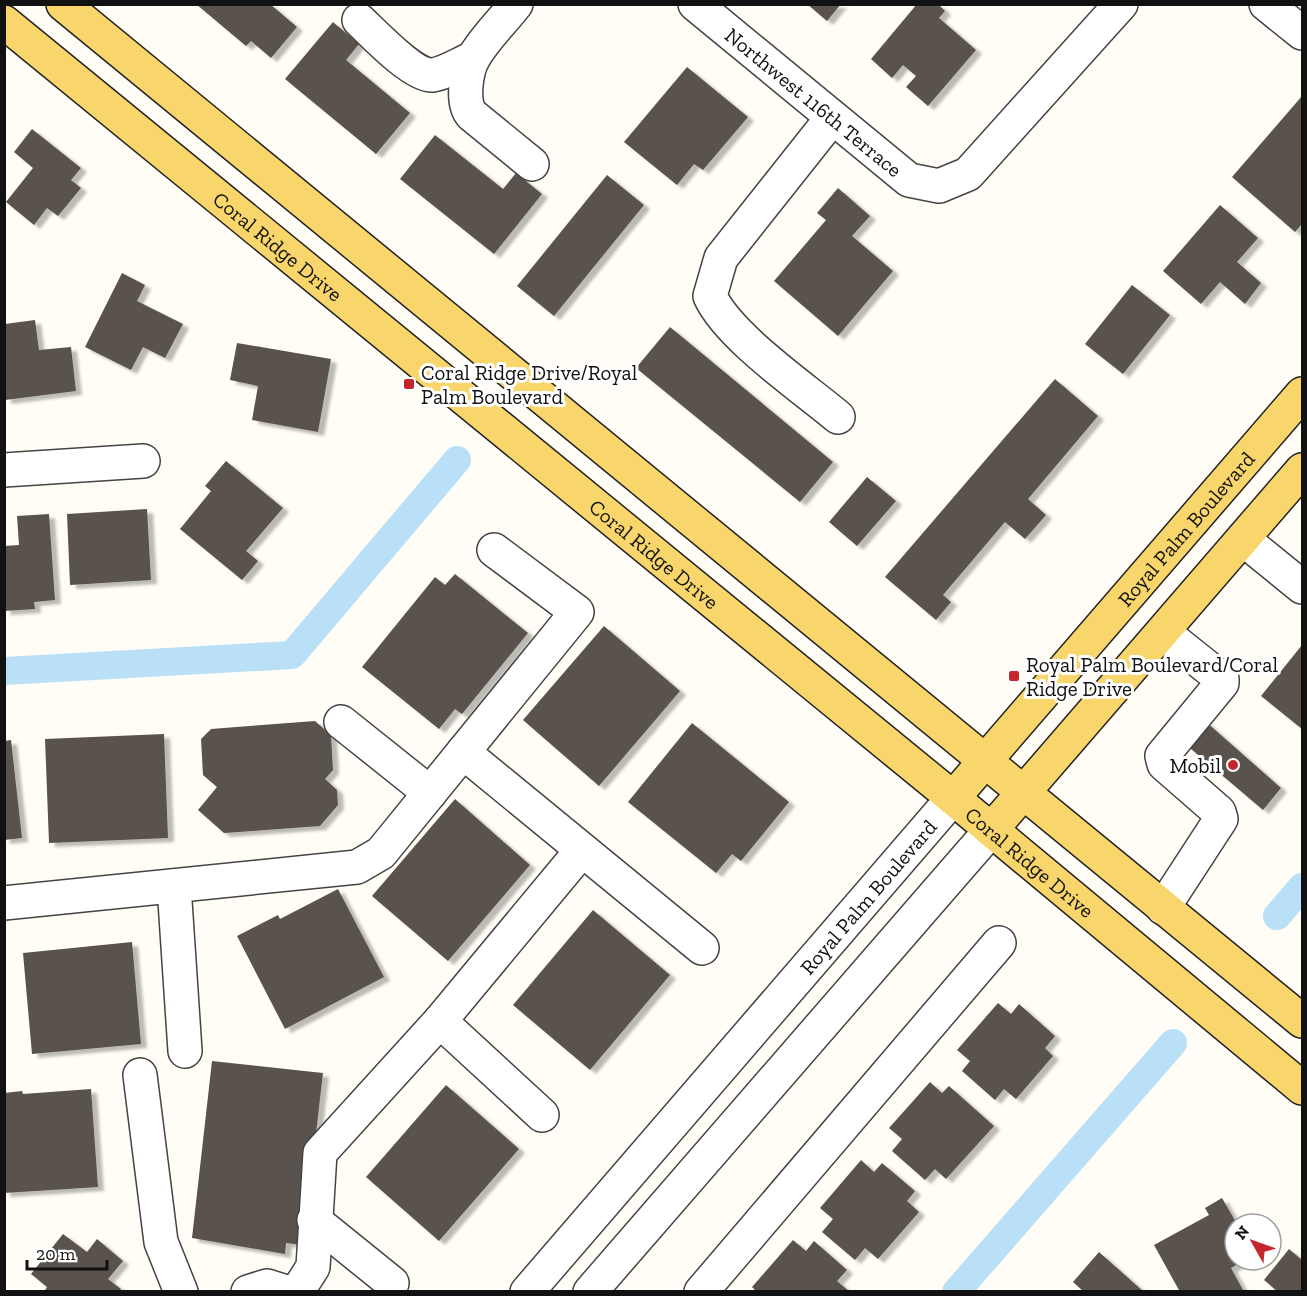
<svg xmlns="http://www.w3.org/2000/svg" width="1307" height="1296" font-family="'Zilla Slab',serif">
<style>
.lines{fill:none;stroke-linecap:round;stroke-linejoin:round}
.canal{stroke:#b9e0f7;stroke-width:28}
.building{fill:#5a524d;filter:url(#shadow)}
.minor-casing{stroke:#444;stroke-width:36}
.major-casing{stroke:#222;stroke-width:36}
.minor{stroke:#fff;stroke-width:33}
.major{stroke:#f9d66b;stroke-width:33}
.poi-dot{fill:#c4262e;stroke:#fff;stroke-width:2}
.labels{text-anchor:middle;dominant-baseline:central;stroke-width:6;stroke-linejoin:round;paint-order:stroke}
.street-label{font-size:21px;fill:#111;stroke:#fff}
.poi-label{font-size:21px;fill:#111;stroke:#fff;text-anchor:start}
</style>
<defs>
<filter id="shadow"><feDropShadow dx="6" dy="4" stdDeviation="1.5" flood-color="#0004"/></filter>
</defs>
<rect width="100%" height="100%" fill="#fffdf5"/>
<g class="lines">
<path class="canal" d="M 4,671 L 292,655 L 457,460
M 1277,916 L 1302,887
M 956,1292 L 1173,1043"/>
</g>
<path class="building" d="M 196,4 L 270,4 L 297,27 L 271,58 L 251,41 L 246,46 Z
M 807,4 L 841,4 L 827,21 Z
M 917,4 L 938,4 L 945,11 L 939,18 L 976,50 L 928,106 L 906,87 L 916,76 L 903,65 L 892,78 L 871,59 Z
M 333,22 L 359,44 L 346,60 L 410,113 L 376,154 L 285,79 Z
M 687,67 L 748,117 L 703,170 L 694,164 L 677,185 L 624,142 Z
M 1302,96 L 1302,224 L 1295,232 L 1232,177 Z
M 32,129 L 81,168 L 71,180 L 81,188 L 58,216 L 47,208 L 34,225 L 6,202 L 33,168 L 14,152 Z
M 435,135 L 503,189 L 516,173 L 542,194 L 494,254 L 400,179 Z
M 607,175 L 644,205 L 554,316 L 517,286 Z
M 838,188 L 870,216 L 852,236 L 893,271 L 838,336 L 774,281 L 826,220 L 817,213 Z
M 1220,205 L 1258,238 L 1237,262 L 1261,283 L 1245,304 L 1220,282 L 1201,304 L 1163,271 Z
M 122,273 L 145,285 L 137,301 L 183,324 L 165,358 L 143,347 L 131,370 L 85,347 Z
M 1132,285 L 1170,315 L 1123,374 L 1085,344 Z
M 35,320 L 39,350 L 71,347 L 76,391 L 5,400 L 5,324 Z
M 670,327 L 833,462 L 800,502 L 636,368 Z
M 237,343 L 331,359 L 318,432 L 252,420 L 258,386 L 230,380 Z
M 1055,379 L 1098,416 L 1028,499 L 1046,515 L 1025,539 L 1005,522 L 943,595 L 951,602 L 936,620 L 885,577 Z
M 226,461 L 283,508 L 246,551 L 258,561 L 242,580 L 180,529 L 211,491 L 205,486 Z
M 867,477 L 896,501 L 857,546 L 829,522 Z
M 147,509 L 151,580 L 70,585 L 67,514 Z
M 49,514 L 55,600 L 34,602 L 35,609 L 4,611 L 4,546 L 19,545 L 17,516 Z
M 455,574 L 528,633 L 462,714 L 455,709 L 439,729 L 362,667 L 435,577 L 445,585 Z
M 604,626 L 680,691 L 599,786 L 523,720 Z
M 1302,645 L 1302,729 L 1261,696 Z
M 315,721 L 331,735 L 333,770 L 325,779 L 337,790 L 338,805 L 320,826 L 224,833 L 198,810 L 217,787 L 203,775 L 201,739 L 211,729 Z
M 1205,721 L 1281,788 L 1263,810 L 1184,743 Z
M 692,723 L 789,802 L 741,861 L 732,854 L 716,873 L 628,802 Z
M 164,734 L 168,838 L 49,843 L 45,739 Z
M 11,740 L 22,838 L 4,840 L 4,741 Z
M 455,799 L 530,865 L 448,961 L 372,896 Z
M 338,889 L 384,977 L 285,1029 L 237,936 L 278,915 L 280,919 Z
M 593,910 L 670,975 L 590,1070 L 513,1005 Z
M 132,942 L 141,1044 L 32,1054 L 23,953 Z
M 998,1003 L 1011,1014 L 1019,1004 L 1055,1036 L 1045,1048 L 1053,1056 L 1016,1099 L 1004,1089 L 995,1100 L 962,1071 L 970,1061 L 957,1050 Z
M 212,1061 L 323,1073 L 303,1245 L 286,1243 L 285,1254 L 192,1238 Z
M 930,1082 L 942,1093 L 949,1086 L 994,1126 L 946,1179 L 935,1169 L 925,1180 L 892,1151 L 902,1139 L 889,1128 Z
M 446,1085 L 519,1149 L 439,1241 L 366,1177 Z
M 91,1089 L 98,1187 L 4,1193 L 4,1093 L 22,1091 L 23,1094 Z
M 861,1160 L 874,1172 L 882,1163 L 915,1191 L 907,1201 L 919,1212 L 878,1259 L 865,1248 L 855,1260 L 822,1232 L 833,1219 L 820,1208 Z
M 1222,1198 L 1237,1224 L 1235,1260 L 1245,1260 L 1231,1268 L 1243,1290 L 1180,1292 L 1154,1245 L 1209,1215 L 1205,1208 Z
M 63,1234 L 87,1252 L 97,1239 L 123,1261 L 108,1279 L 121,1289 L 119,1292 L 44,1292 L 47,1287 L 31,1274 Z
M 793,1240 L 806,1251 L 814,1241 L 847,1270 L 837,1281 L 850,1292 L 757,1292 L 752,1287 Z
M 1289,1249 L 1302,1260 L 1302,1292 L 1278,1292 L 1264,1280 Z
M 1099,1252 L 1144,1292 L 1084,1292 L 1073,1282 Z"/>
<g class="lines">
<defs>
<g id="minor">
<path d="M 516,4 C 502,22 485,38 474,57 C 466,70 461,104 472,115 L 532,164"/>
<path id="s1" d="M 695,4 L 909,180 L 939,186 L 968,174 L 1121,4"/>
<path d="M 1266,4 L 1302,33"/>
<path d="M 359,20 C 373,33 414,77 433,75 C 446,73 461,63 472,59"/>
<path d="M 832,118 L 721,258 L 710,296 C 728,336 802,387 838,417"/>
<path d="M 4,470 L 143,461"/>
<path d="M 1243,539 L 1302,587"/>
<path d="M 1163,632 L 1222,679 L 1222,683 L 1162,756 L 1164,764 L 1219,812 L 1221,819 L 1163,908"/>
<path d="M 341,722 L 430,793"/>
<path d="M 463,752 L 702,948"/>
<path d="M 174,886 L 185,1051"/>
<path d="M 4,903 L 357,867 L 381,853 L 577,612 L 494,550"/>
<path d="M 440,1021 L 542,1115"/>
<path d="M 140,1075 L 161,1242 L 181,1292"/>
<path d="M 314,1220 L 392,1283"/>
<path d="M 248,1292 L 267,1286 L 286,1292"/>
<path d="M 297,1292 L 313,1267 L 320,1153 L 440,1021 L 582,850"/>
<path id="s2" d="M 527,1292 L 953,798"/>
<path d="M 590,1292 L 991,830"/>
<path d="M 701,1292 L 999,943"/>
</g>
<g id="major">
<path d="M 63,4 L 1302,1021"/>
<path id="s3" d="M 4,22 L 953,798 L 1302,1088"/>
<path id="s4" d="M 953,798 L 1302,394"/>
<path d="M 991,830 L 1302,470"/>
</g>
</defs>
<use href="#minor" class="minor-casing"/>
<use href="#major" class="major-casing"/>
<use href="#minor" class="minor"/>
<use href="#major" class="major"/>
</g>
<g class="poi-dot">
<rect x="403" y="378" width="12" height="12" rx="3"/>
<rect x="1008" y="670" width="12" height="12" rx="3"/>
<circle cx="1233" cy="765" r="6"/>
</g>
<g class="labels">
<g class="street-label">
<text stroke="none"><textPath href="#s1" startOffset="154">Northwest 116th Terrace</textPath></text>
<text stroke="none"><textPath href="#s3" startOffset="354">Coral Ridge Drive</textPath></text>
<text stroke="none"><textPath href="#s4" startOffset="356">Royal Palm Boulevard</textPath></text>
<text stroke="none"><textPath href="#s3" startOffset="840">Coral Ridge Drive</textPath></text>
<text stroke="none"><textPath href="#s3" startOffset="1326">Coral Ridge Drive</textPath></text>
<text stroke="none"><textPath href="#s2" startOffset="522">Royal Palm Boulevard</textPath></text>
</g>
<g class="poi-label">
<text x="421" y="372">Coral Ridge Drive/Royal<tspan x="421" dy="24">Palm Boulevard</tspan></text>
<text x="1026" y="664">Royal Palm Boulevard/Coral<tspan x="1026" dy="24">Ridge Drive</tspan></text>
<text x="1221" y="765" text-anchor="end">Mobil</text>
</g>
</g>
<rect width="1307" height="1296" fill="none" stroke="#111111" stroke-width="12"/>
<g transform="translate(1253 1242) rotate(310)"><circle r="28" fill="#ffffff" stroke="#a0a0a0" stroke-width="1.5"/>
<path d="M0-4.5L10 22L0 15L-10 22Z" fill="#c4262e"/>
<text y="-9" font-size="16" font-weight="bold" text-anchor="middle" fill="#111111">N</text>
</g>
<path d="M27 1260v9h80v-9" fill="none" stroke="#111111" stroke-width="3"/>
<text x="36" y="1260" font-size="18" fill="#111111" stroke="#ffffff" stroke-width="4.5" paint-order="stroke">20 m</text>
</svg>
